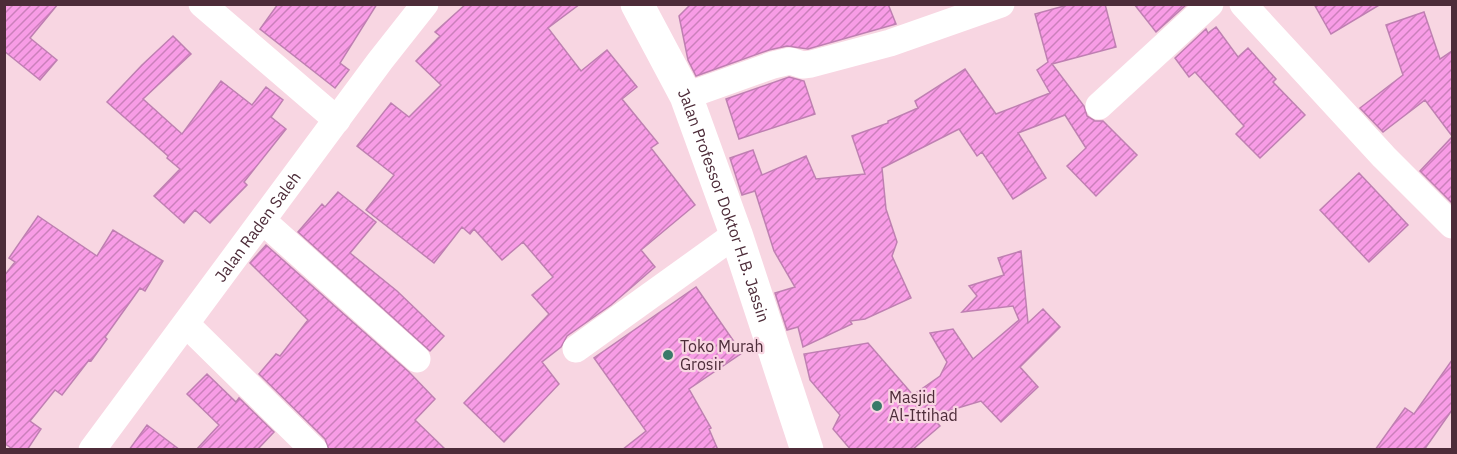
<svg xmlns="http://www.w3.org/2000/svg" width="1457" height="454" font-family="'IBM Plex Sans',sans-serif">
<style>
.building{fill:url(#building-hatch);stroke:#bf7fb2;stroke-width:1.5}
.lines{fill:none;stroke-linecap:round;stroke-linejoin:round}
.street{stroke:#fff;stroke-width:27}
.highway{stroke:#fff;stroke-width:33}
.poi-dot{fill:#397a69;stroke:#f8d6e2;stroke-width:2}
.labels{text-anchor:middle;dominant-baseline:central;stroke-width:4.5;stroke-linejoin:round;paint-order:stroke}
.street-label{font-size:16px;fill:#4d2c39;stroke:#f8d6e2}
.poi-label{font-size:16px;fill:#4d2c39;stroke:#f8d6e2;text-anchor:start}
</style>
<defs>
<pattern id="building-hatch" width="6" height="6" patternUnits="userSpaceOnUse" patternTransform="scale(1.5)"><rect width="6" height="6" fill="#f89ce6"/><path d="M-1 1l2-2M0 6l6-6M5 7l2-2" fill="none" stroke="#cb7fbb"/></pattern>
</defs>
<rect width="100%" height="100%" fill="#f8d6e2"/>
<path class="building" d="M 4,4 L 58,4 L 30,38 L 57,60 L 40,80 L 4,51 Z
M 278,4 L 377,4 L 340,63 L 349,70 L 335,88 L 260,29 Z
M 466,4 L 580,4 L 548,28 L 581,71 L 607,50 L 637,87 L 622,99 L 658,143 L 651,148 L 695,205 L 641,250 L 655,267 L 611,305 L 567,336 L 561,347 L 542,362 L 559,384 L 504,442 L 464,403 L 549,314 L 532,295 L 553,277 L 523,242 L 502,260 L 474,229 L 470,234 L 462,227 L 434,263 L 366,210 L 394,175 L 357,146 L 391,103 L 409,117 L 441,85 L 416,61 L 440,36 L 435,32 Z
M 691,4 L 888,4 L 896,24 L 808,49 L 787,46 L 769,50 L 696,76 L 688,60 L 679,16 Z
M 1071,4 L 1105,4 L 1116,47 L 1052,64 L 1084,106 L 1087,116 L 1095,121 L 1103,121 L 1137,155 L 1096,196 L 1067,166 L 1086,148 L 1065,115 L 1018,133 L 1046,178 L 1013,199 L 982,152 L 977,156 L 959,129 L 882,168 L 886,209 L 897,242 L 892,256 L 911,298 L 865,319 L 850,321 L 852,324 L 803,347 L 798,327 L 787,330 L 775,293 L 795,287 L 774,251 L 755,191 L 742,195 L 730,158 L 753,150 L 762,175 L 806,156 L 816,179 L 865,174 L 852,136 L 888,123 L 888,121 L 918,108 L 915,101 L 965,69 L 996,114 L 1050,93 L 1037,70 L 1048,62 L 1035,14 Z
M 1134,4 L 1186,4 L 1186,5 L 1156,32 Z
M 1314,4 L 1381,4 L 1331,34 Z
M 1424,12 L 1440,59 L 1452,51 L 1452,136 L 1425,100 L 1383,132 L 1360,108 L 1403,75 L 1386,25 Z
M 1216,27 L 1238,57 L 1248,48 L 1276,79 L 1273,82 L 1305,115 L 1260,158 L 1236,134 L 1244,126 L 1195,72 L 1189,77 L 1175,58 L 1206,29 L 1208,33 Z
M 173,36 L 191,54 L 143,99 L 182,134 L 221,81 L 252,105 L 266,87 L 283,100 L 271,117 L 286,129 L 244,182 L 247,185 L 210,223 L 195,210 L 184,223 L 154,196 L 180,169 L 167,158 L 168,156 L 107,102 L 142,65 Z
M 789,77 L 804,81 L 815,114 L 739,139 L 726,99 Z
M 1452,137 L 1452,203 L 1420,171 Z
M 1359,173 L 1408,225 L 1369,262 L 1320,210 Z
M 338,192 L 376,222 L 350,253 L 397,291 L 444,336 L 430,351 L 298,232 L 322,204 L 325,207 Z
M 38,216 L 97,256 L 113,230 L 163,261 L 145,291 L 140,288 L 105,337 L 107,339 L 91,361 L 89,360 L 62,395 L 55,390 L 30,421 L 41,429 L 27,450 L 14,450 L 4,443 L 4,276 L 15,262 L 9,258 Z
M 266,245 L 409,372 L 435,399 L 415,420 L 446,450 L 329,450 L 325,439 L 259,374 L 276,354 L 280,356 L 308,320 L 250,263 Z
M 1021,251 L 1028,323 L 1043,309 L 1060,327 L 1020,367 L 1038,387 L 1001,422 L 981,401 L 931,416 L 940,426 L 912,450 L 851,450 L 833,429 L 840,415 L 810,380 L 804,354 L 868,343 L 913,395 L 940,376 L 947,362 L 930,333 L 953,329 L 973,359 L 1019,320 L 1013,306 L 962,312 L 977,296 L 969,286 L 1004,275 L 998,258 Z
M 696,287 L 742,353 L 689,389 L 711,428 L 709,429 L 718,450 L 622,450 L 646,431 L 594,358 Z
M 1452,360 L 1452,410 L 1424,450 L 1375,450 L 1405,408 L 1414,414 Z
M 207,374 L 236,402 L 239,398 L 274,432 L 257,450 L 196,450 L 219,425 L 187,394 Z
M 147,425 L 180,450 L 129,450 Z"/>
<g class="lines">
<g class="street">
<path d="M 202,4 L 337,120"/>
<path d="M 1243,4 L 1384,157 L 1452,225"/>
<path d="M 686,96 L 773,65 L 790,61 L 803,65 L 811,64 L 890,43 L 1001,4"/>
<path d="M 1099,106 L 1210,4"/>
<path d="M 263,221 L 417,359"/>
<path d="M 186,324 L 314,450"/>
<path d="M 576,349 L 736,234"/>
<path id="s1" d="M 92,450 L 380,61 L 425,4"/>
</g>
<path class="highway" id="s2" d="M 637,4 L 686,96 L 736,234 L 807,450"/>
</g>
<g class="poi-dot">
<circle cx="668" cy="355" r="6"/>
<circle cx="877" cy="406" r="6"/>
</g>
<g class="labels">
<g class="street-label">
<text stroke="none"><textPath href="#s2" startOffset="220">Jalan Professor Doktor H.B. Jassin</textPath></text>
<text stroke="none"><textPath href="#s1" startOffset="278">Jalan Raden Saleh</textPath></text>
</g>
<g class="poi-label">
<text x="680" y="346">Toko Murah<tspan x="680" dy="18">Grosir</tspan></text>
<text x="889" y="397">Masjid<tspan x="889" dy="18">Al-Ittihad</tspan></text>
</g>
</g>
<rect width="1457" height="454" fill="none" stroke="#4d2c39" stroke-width="12"/>
</svg>
